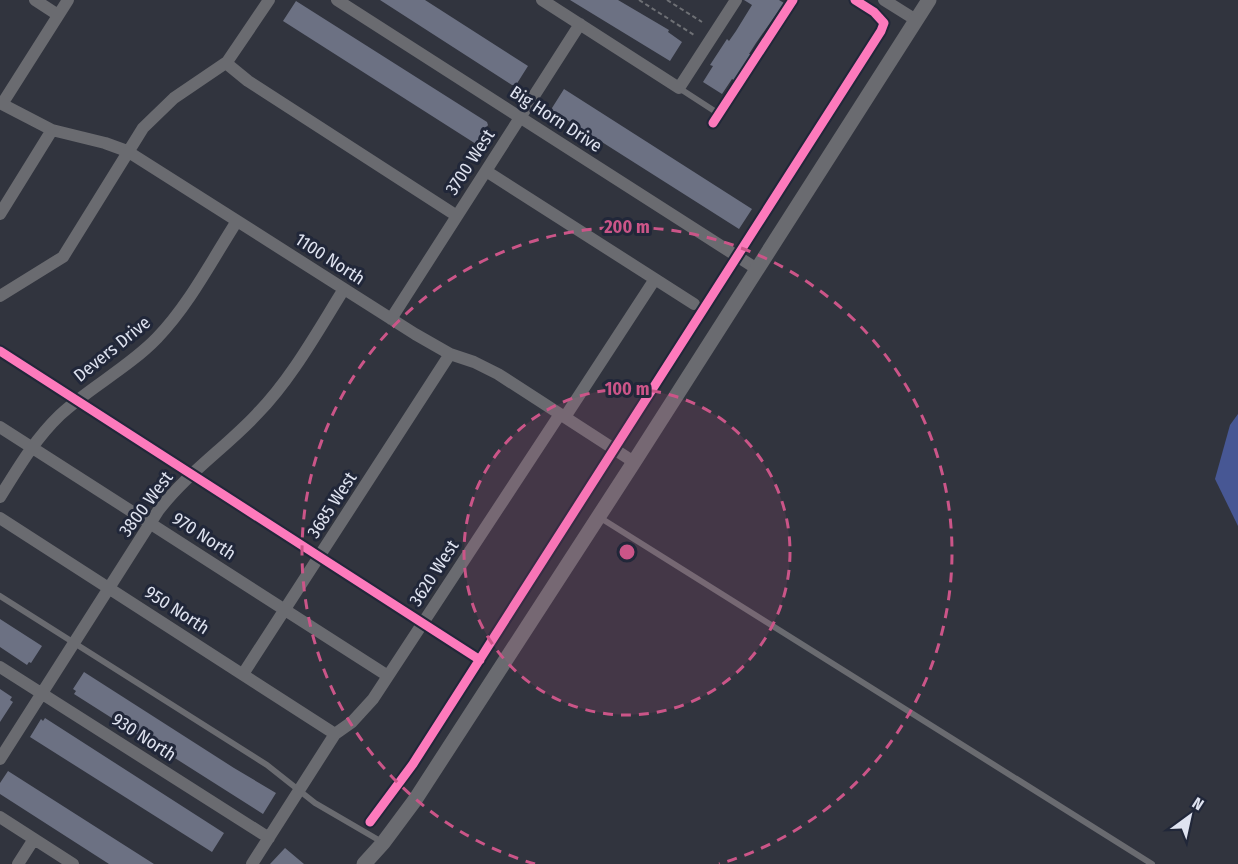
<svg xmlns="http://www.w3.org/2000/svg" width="1238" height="864" font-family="'Fira Sans Condensed',sans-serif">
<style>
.water{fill:#475794}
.building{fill:#6c7183}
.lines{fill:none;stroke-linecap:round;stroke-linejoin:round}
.path{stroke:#6e7075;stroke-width:2;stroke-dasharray:4.5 3;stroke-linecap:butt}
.service{stroke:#6a6b70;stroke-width:6}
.minor{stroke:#6a6b70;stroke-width:12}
.tertiary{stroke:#6a6b70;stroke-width:15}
.cycleway-casing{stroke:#212739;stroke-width:13}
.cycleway{stroke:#fd7abc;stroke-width:9}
.ring{fill:none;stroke:#cb5588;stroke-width:3;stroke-dasharray:10 8}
.labels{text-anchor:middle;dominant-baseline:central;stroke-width:6;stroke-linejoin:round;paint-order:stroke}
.street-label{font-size:18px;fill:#dfe3f0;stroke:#212739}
.centre{fill:#cb5588;stroke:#212739;stroke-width:3}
.ring-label{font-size:18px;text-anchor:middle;font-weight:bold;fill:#cb5588;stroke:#212739;stroke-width:6;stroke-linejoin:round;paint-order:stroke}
</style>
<rect width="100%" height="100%" fill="#31343e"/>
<path class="water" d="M 1238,414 L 1238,526 L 1215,479 L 1230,425 Z"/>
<path class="building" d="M 380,0 L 425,0 L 528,66 L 516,85 L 512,85 Z
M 570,0 L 618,0 L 669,30 L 668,32 L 682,42 L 670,61 Z
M 744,0 L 779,0 L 784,3 L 756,43 L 749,54 L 751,54 L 734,80 L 732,79 L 722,94 L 703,82 L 713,66 L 710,65 L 727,39 L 729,41 L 736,31 L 752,5 Z
M 296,1 L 487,122 L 488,125 L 476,144 L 283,21 Z
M 564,89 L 752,209 L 739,229 L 553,111 L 552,108 Z
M 0,619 L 42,646 L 31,663 L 29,662 L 27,665 L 0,647 Z
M 84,672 L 234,768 L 276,793 L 263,814 L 74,694 L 76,691 L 73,689 Z
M 0,689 L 12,697 L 10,700 L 13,702 L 0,722 Z
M 45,718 L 224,833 L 212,852 L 30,737 L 41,719 L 43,721 Z
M 8,771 L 121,843 L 154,864 L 109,864 L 0,794 L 0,783 Z
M 285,848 L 304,864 L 270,864 Z"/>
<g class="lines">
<path class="path" d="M 639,0 L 694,35
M 667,0 L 702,22"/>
<path class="service" d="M 679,88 L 716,112
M 599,517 L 1152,864
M 0,596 L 267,765 L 315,803 L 382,842"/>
<path class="minor" d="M 35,0 L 58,15
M 337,0 L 757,269
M 542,0 L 679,88 L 736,0
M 884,0 L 916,20
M 226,63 L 248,81 L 457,216
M 0,103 L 52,130 L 105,143 L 127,151 L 415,334 L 450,354 L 474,362 L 498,374 L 634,462
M 2,104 L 68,0
M 486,171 L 694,304
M 0,214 L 52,130
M 0,296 L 63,257 L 143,128 L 174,98 L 227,62 L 269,0
M 391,319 L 580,24
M 565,417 L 655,279
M 0,427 L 388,676
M 0,497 C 18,468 35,439 60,415 C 90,387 128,368 157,338 C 189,305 212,260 237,221
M 0,518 L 335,734
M 0,667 L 269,838
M 243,674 L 450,354
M 0,759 L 158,511 C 186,474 225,448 257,414 C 292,378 317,332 344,289
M 0,817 L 73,864
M 18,864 L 34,839
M 252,864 L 335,734 L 352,722 L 373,699 L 560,414"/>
<path class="tertiary" d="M 364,864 L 383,843 L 415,800 L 634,462 L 929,0"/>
<defs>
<path id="cycleway" d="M 713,123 L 793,0
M 0,351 L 480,660
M 370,822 L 413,764 L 881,31 L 884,23 L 874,12 L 855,0"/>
</defs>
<use href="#cycleway" class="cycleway-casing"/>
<use href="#cycleway" class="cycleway"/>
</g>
<circle cx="627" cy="552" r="163" fill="#cb5588" fill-opacity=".12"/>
<g class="ring">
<circle cx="627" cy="552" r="163"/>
<path d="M535 864A325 325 0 1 1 719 864"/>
</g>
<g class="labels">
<g class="street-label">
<text transform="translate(556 119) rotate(33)">Big Horn Drive</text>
<text transform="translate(470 162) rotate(-57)">3700 West</text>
<text transform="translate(330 259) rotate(33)">1100 North</text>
<text transform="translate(112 349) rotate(-39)">Devers Drive</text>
<text transform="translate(146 504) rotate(-53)">3800 West</text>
<text transform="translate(332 505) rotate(-57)">3685 West</text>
<text transform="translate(204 536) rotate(33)">970 North</text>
<text transform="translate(434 573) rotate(-57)">3620 West</text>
<text transform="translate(177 610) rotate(33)">950 North</text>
<text transform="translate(144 737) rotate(33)">930 North</text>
</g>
</g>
<circle cx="627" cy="552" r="9" class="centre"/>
<g class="ring-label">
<text x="627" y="233">200 m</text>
<text x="627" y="395">100 m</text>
</g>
<g transform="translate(1190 816) rotate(33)" stroke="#212739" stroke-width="4.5" paint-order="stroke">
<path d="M0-4.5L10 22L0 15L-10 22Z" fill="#dfe3f0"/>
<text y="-9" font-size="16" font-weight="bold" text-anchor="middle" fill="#dfe3f0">N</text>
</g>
</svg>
